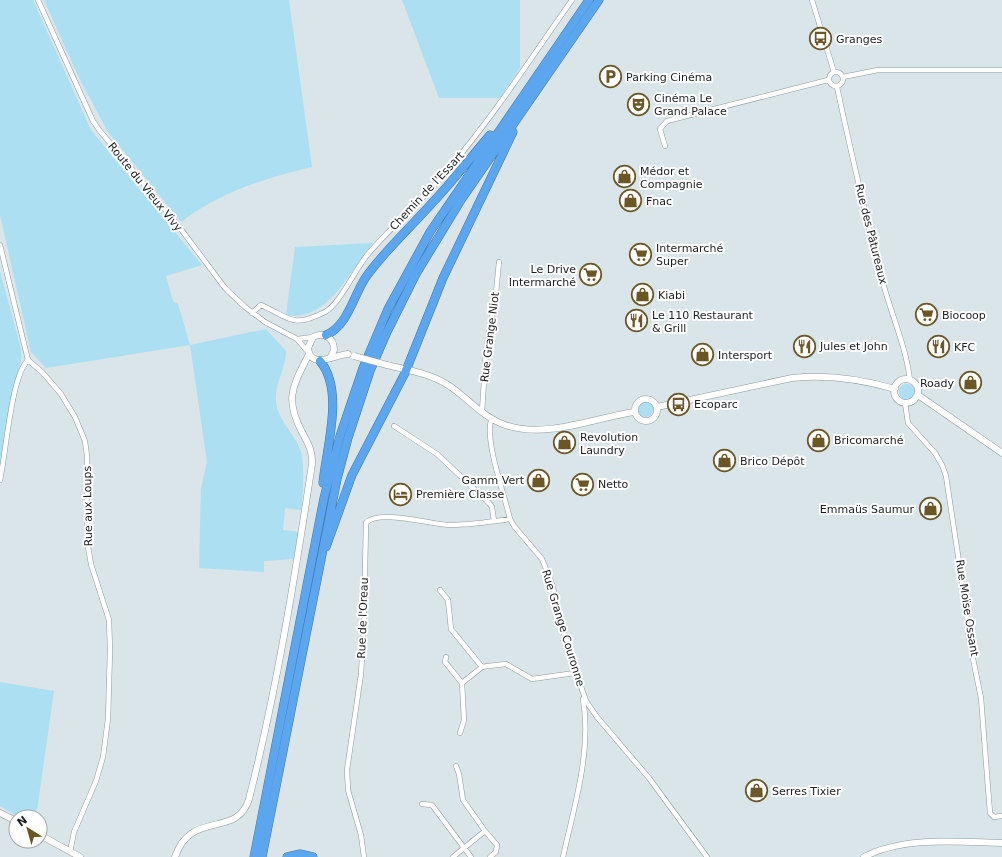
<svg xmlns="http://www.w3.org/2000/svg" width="1002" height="857" font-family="'DejaVu Sans',sans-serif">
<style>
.green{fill:#abdff1}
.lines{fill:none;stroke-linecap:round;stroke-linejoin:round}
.street-casing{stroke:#8e999d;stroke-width:5.5}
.secondary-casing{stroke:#8e999d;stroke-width:7}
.highway-casing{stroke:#4577a7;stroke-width:9}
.street{stroke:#fff;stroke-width:4.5}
.secondary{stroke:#fff;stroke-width:6}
.highway{stroke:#5ba6ee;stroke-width:8}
.secondary-bridge-casing{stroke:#8e999d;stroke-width:7;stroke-linecap:butt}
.secondary-bridge{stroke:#fff;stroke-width:6}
.labels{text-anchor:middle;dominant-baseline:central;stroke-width:4;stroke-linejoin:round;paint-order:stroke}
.poi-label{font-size:11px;fill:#1c2022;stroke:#fff;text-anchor:start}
.street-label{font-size:11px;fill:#1c2022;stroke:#fff}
</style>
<rect width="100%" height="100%" fill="#d9e5e9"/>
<path class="green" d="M 0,0 L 33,0 L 91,130 L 202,265 L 166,276 L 173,301 L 178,304 L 190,345 L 266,329 L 286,351 C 286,369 274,384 276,402 C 278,421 294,432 300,449 C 305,460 303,498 301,510 L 285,508 L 283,530 L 300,532 L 294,559 L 264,561 L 264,572 L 199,568 L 201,488 L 207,462 L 190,345 L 46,368 L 31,352 L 0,215 Z
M 44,0 L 289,0 L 312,167 C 265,178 220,192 181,222 L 108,132 L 78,76 Z
M 402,0 L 520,0 L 520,68 L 500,98 L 439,98 Z
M 373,243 C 349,271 329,322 286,315 L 295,247 Z
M 0,271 L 21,349 L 21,362 L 11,401 L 0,465 Z
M899 392a8 8 0 1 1 16 0a8 8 0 1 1-16 0Z
M637 409a8 8 0 1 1 16 0a8 8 0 1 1-16 0Z
M 0,682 L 54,691 L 36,817 L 19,817 L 0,806 Z"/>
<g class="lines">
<defs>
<path id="street" d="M 38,0 L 93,121 L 100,131 L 177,224 L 225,288 L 245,307 L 265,322 L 297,339 L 308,352
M 812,0 L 834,72
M829 79a7 7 0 1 1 14 0a7 7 0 1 1-14 0Z
M 843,77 L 878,70 L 1002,70
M 837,87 C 851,152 866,218 883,283 C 892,316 906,347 910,380
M 665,146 L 660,129 L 667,121 L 828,80
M 0,245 L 28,360 L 43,373 L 61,394 L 75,417 L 85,441 L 87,456 L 87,541 L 91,564 L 109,620 L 110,650 L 108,719 L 103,757 L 96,781 L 74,832 L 70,852
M 252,313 L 261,305 C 289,317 291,329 325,312 C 340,304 355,269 368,254 C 392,226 421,202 445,173 C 492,119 531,58 572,0
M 297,339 L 313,337
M 905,403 L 908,423 L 935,453 L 942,465 L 946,476 L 964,595 L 969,639 L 981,698 L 990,813 L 994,817 L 1002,816
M 482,412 L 486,350 L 496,293 L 499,262
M 492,418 C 483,437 505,496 510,519 L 514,526 L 542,559 L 552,584 L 568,649 L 586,701 L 597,717 L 649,778 L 707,857
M 394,426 L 437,454 L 489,503 L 492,507 L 494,521
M 0,480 C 6,454 11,376 28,360
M 440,590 L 448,600 L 451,629 L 482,667
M 446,657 L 445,662 L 462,683
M 460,733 L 464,720 L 462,683 L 482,667 L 488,666 L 506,664 L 532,679 L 575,673
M 422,804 L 432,805 L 471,857
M 485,831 L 497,845 L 496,852 L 490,857
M 364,857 L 361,835 L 348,790 L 347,770 L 361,674 L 364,621 L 366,523 C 378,509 431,524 448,525 C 469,525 490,522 510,519
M 453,857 L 485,831 L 463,800 L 459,774 L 456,766
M 563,857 C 574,807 592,751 583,699"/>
<path id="secondary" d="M 330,358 L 334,350 C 334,338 324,331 313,337 L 308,348 C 310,370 334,355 348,354
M 387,365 C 407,370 430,373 448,385 C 467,397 482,417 505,425 C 546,439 594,418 634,412
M894 391a12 12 0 1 1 24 0a12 12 0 1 1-24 0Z
M 918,395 L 1002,453
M635 410a11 11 0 1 1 22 0a11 11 0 1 1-22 0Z
M 657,407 L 792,378 C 827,374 861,379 895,389
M 0,813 L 16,821
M 40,835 L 80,857
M 175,857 C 191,809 237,839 249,799 C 277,689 295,576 312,464 C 313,452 308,443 302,432 C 284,398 293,386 309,354
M 864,857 C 903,836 959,842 1002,843"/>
<path id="highway" d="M 326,335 C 348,326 353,296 366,277 C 385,250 411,227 433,202 C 453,181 471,157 490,135
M 320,361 C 345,391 326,448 323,483
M 326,547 L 352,475 L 405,373 L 443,278 L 513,132
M 254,857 L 324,498 L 340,436 L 363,368 L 388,309 L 430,232 L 589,0
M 262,857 L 337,479 L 348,438 L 370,371 L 387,332 L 416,274 L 461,200 L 599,0
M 287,857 L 300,854 L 313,857"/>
</defs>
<use href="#street" class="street-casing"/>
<use href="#secondary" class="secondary-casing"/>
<use href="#highway" class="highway-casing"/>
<use href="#street" class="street"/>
<use href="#secondary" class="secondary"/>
<use href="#highway" class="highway"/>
<defs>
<path id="secondary-bridge" d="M 354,356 L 387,365"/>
</defs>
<use href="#secondary-bridge" class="secondary-bridge-casing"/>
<use href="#secondary-bridge" class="secondary-bridge"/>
</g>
<defs>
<symbol id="bus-ring" viewBox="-11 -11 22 22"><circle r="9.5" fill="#fff" stroke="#6b5625" stroke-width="1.5"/><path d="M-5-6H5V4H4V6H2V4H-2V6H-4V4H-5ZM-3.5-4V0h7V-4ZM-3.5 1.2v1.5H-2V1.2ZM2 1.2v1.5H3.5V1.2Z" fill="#6b5625"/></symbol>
<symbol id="parking-ring" viewBox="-11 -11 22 22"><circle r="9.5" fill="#fff" stroke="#6b5625" stroke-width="1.5"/><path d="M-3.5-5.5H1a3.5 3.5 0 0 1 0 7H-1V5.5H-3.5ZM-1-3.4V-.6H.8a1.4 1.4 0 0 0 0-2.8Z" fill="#6b5625"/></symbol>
<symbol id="theatre-ring" viewBox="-11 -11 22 22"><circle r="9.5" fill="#fff" stroke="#6b5625" stroke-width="1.5"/><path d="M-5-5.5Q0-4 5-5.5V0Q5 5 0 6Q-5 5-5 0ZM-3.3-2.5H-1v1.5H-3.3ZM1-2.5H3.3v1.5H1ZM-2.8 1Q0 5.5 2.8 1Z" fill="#6b5625"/></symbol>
<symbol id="shop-ring" viewBox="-11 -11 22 22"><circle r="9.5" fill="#fff" stroke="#6b5625" stroke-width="1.5"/><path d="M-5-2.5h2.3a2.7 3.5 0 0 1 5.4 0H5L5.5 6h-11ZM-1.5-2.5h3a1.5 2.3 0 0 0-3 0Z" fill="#6b5625"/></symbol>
<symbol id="supermarket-ring" viewBox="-11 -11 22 22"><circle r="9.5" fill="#fff" stroke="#6b5625" stroke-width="1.5"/><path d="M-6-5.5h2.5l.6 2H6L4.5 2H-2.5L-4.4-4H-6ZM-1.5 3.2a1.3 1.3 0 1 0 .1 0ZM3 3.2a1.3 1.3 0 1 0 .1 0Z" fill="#6b5625"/></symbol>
<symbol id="restaurant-ring" viewBox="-11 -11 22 22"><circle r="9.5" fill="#fff" stroke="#6b5625" stroke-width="1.5"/><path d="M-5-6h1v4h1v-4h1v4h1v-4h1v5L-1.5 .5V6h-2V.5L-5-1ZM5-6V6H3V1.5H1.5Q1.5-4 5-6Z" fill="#6b5625"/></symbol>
<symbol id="hotel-ring" viewBox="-11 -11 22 22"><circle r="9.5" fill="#fff" stroke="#6b5625" stroke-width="1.5"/><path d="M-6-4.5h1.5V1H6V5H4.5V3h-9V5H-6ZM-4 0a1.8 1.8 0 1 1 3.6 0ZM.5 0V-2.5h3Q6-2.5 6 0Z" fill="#6b5625"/></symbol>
</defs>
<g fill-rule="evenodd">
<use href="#bus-ring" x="808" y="26" width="25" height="25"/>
<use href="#parking-ring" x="598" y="64" width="25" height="25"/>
<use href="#theatre-ring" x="626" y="92" width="25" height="25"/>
<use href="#shop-ring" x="612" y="164" width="25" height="25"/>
<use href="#shop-ring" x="618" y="188" width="25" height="25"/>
<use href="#supermarket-ring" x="628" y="242" width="25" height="25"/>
<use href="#supermarket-ring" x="578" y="262" width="25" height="25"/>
<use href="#shop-ring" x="630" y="282" width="25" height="25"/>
<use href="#supermarket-ring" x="914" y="302" width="25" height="25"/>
<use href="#restaurant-ring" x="624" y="308" width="25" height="25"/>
<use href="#restaurant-ring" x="792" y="334" width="25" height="25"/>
<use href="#restaurant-ring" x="926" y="334" width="25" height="25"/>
<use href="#shop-ring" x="690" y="342" width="25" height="25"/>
<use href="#shop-ring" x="958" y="370" width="25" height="25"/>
<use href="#bus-ring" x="666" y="392" width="25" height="25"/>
<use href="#shop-ring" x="806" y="428" width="25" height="25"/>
<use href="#shop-ring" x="552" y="430" width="25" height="25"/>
<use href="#shop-ring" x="712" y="448" width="25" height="25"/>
<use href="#shop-ring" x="526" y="468" width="25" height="25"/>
<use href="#supermarket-ring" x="570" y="472" width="25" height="25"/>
<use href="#hotel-ring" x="388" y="482" width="25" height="25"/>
<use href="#shop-ring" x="918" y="496" width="25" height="25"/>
<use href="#shop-ring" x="744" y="778" width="25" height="25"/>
</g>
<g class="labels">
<g class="poi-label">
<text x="836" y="39">Granges</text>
<text x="626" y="77">Parking Cinéma</text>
<text x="654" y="98">Cinéma Le<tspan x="654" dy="13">Grand Palace</tspan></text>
<text x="640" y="171">Médor et<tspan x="640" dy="13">Compagnie</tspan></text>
<text x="646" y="201">Fnac</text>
<text x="656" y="248">Intermarché<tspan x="656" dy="13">Super</tspan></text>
<text x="576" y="269" text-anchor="end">Le Drive<tspan x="576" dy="13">Intermarché</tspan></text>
<text x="658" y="295">Kiabi</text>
<text x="652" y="315">Le 110 Restaurant<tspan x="652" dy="13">&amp; Grill</tspan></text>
<text x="942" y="315">Biocoop</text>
<text x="820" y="346">Jules et John</text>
<text x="954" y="347">KFC</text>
<text x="718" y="355">Intersport</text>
<text x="954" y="383" text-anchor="end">Roady</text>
<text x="694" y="404">Ecoparc</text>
<text x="580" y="437">Revolution<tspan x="580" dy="13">Laundry</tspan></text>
<text x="834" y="440">Bricomarché</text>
<text x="740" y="461">Brico Dépôt</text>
<text x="524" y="480" text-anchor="end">Gamm Vert</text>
<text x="598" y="484">Netto</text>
<text x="416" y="494">Première Classe</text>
<text x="914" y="509" text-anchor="end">Emmaüs Saumur</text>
<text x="772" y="791">Serres Tixier</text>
</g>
<g class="street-label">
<text transform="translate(145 187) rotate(51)">Route du Vieux Vivy</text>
<text transform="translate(427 191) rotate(-47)">Chemin de l'Essart</text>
<text transform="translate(871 234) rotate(76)">Rue des Pâtureaux</text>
<text transform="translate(490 337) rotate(-83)">Rue Grange Niot</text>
<text transform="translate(88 506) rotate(-91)">Rue aux Loups</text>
<text transform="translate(967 608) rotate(81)">Rue Moïse Ossant</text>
<text transform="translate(363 618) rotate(-88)">Rue de l'Oreau</text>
<text transform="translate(563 628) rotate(73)">Rue Grange Couronne</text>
</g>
</g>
<g transform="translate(28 829) rotate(323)"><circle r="19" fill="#ffffff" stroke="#a4a6a7"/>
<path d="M0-3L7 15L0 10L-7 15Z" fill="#6b5625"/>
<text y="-6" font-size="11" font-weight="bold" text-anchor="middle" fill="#1c2022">N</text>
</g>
</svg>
